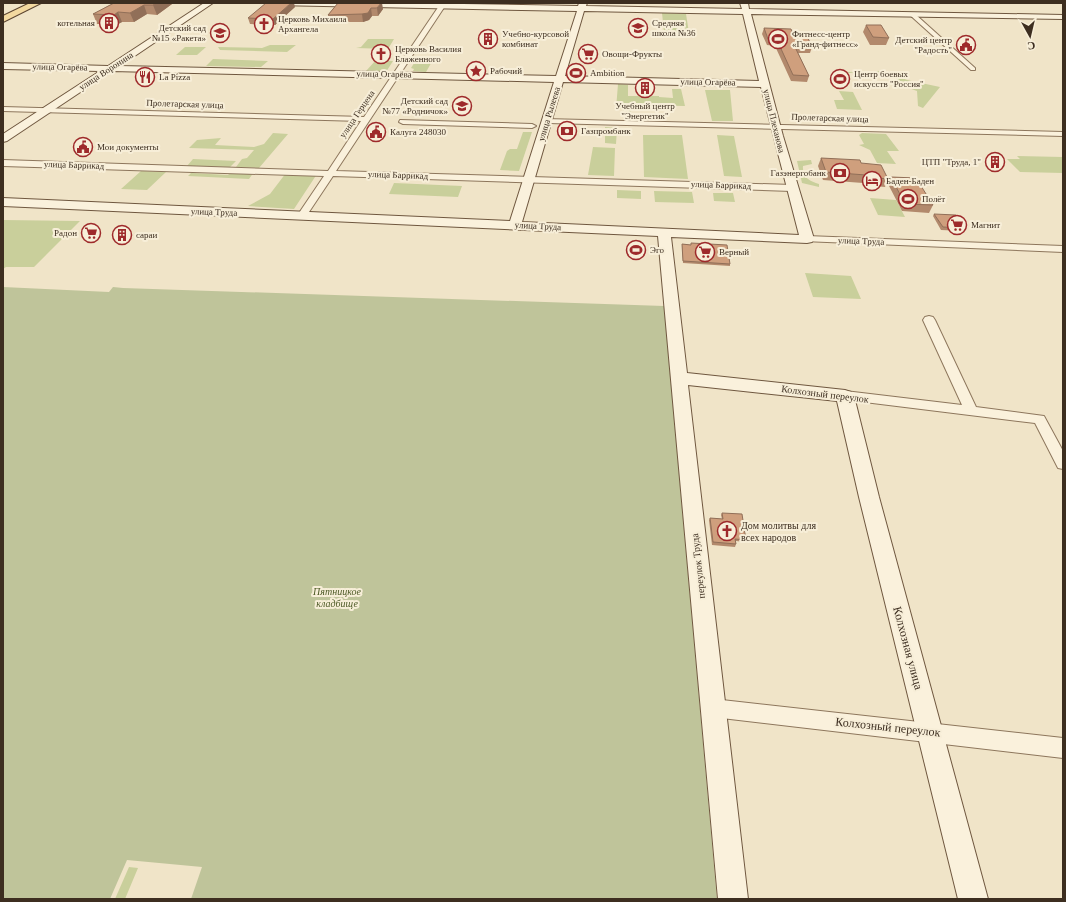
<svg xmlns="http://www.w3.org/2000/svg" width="1066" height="902" font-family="Georgia,serif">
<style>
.green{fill:#c9cf9b}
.cemetery{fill:#bfc49a}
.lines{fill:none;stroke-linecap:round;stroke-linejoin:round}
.street-casing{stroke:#8d765c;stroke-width:2}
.secondary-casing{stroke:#6f573f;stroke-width:2}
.primary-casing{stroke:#5b4430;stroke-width:2}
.street{fill:#faf1dc;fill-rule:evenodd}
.secondary{fill:#faf1dc;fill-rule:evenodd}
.primary{fill:#f3d9a0;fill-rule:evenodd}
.wall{fill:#b2896c}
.shaded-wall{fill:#916f58}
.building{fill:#cf9f7d;stroke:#916f58}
.labels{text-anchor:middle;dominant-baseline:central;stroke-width:4;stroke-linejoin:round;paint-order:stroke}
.far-poi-label{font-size:9px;fill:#3d2e20;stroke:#f7eed8;text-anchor:start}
.far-street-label{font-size:9px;fill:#3d2e20;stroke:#f7eed8}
.street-label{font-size:10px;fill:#3d2e20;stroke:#f7eed8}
.poi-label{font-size:10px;fill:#3d2e20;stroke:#f7eed8;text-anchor:start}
.park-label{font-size:10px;font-style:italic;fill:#4d5a26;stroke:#f7eed8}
.near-street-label{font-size:12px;fill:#3d2e20;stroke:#f7eed8}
</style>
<rect width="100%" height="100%" fill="#f0e4c8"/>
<path class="green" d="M 662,13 L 686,14 L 689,33 L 664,32 Z
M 368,39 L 394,39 L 388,49 L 356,48 L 361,47 Z
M 270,45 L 296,45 L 287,52 L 220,50 L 218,47 L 262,48 Z
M 185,47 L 206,47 L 197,55 L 176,55 Z
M 418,57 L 434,58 L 426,72 L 413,71 L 414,69 L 411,68 Z
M 213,59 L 268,61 L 261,67 L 206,66 Z
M 376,60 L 393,61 L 386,72 L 366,71 Z
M 885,71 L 907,80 L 940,87 L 923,108 L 918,106 L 917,91 L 897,84 L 902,82 C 883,72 870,71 848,73 C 843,74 838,77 833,76 L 846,72 Z
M 618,84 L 628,85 L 628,96 L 659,96 L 659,97 L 673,98 L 672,89 L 681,89 L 685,106 L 630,105 L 631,117 L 623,117 L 623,109 L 616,109 Z
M 705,90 L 730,90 L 733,121 L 712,121 Z
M 839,91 L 853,92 L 862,110 L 837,109 L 834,100 L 844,100 Z
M 605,127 L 617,128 L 616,144 L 605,143 Z
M 523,132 L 532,132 L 519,171 L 500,170 L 507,151 L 510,149 L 517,149 Z
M 273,133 L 288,134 L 259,168 L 236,167 L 242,159 L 247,158 L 254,150 L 189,148 L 197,140 L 221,138 L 215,145 L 254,147 L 264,144 Z
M 862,133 L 886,134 L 899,151 L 887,151 L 896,164 L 877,163 L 870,150 L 859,145 L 864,144 L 859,135 Z
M 643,135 L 682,135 L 688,179 L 644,177 Z
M 717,135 L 734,136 L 742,177 L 724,176 Z
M 593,147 L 615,148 L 614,176 L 588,175 Z
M 1017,156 L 1063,157 L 1063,173 L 1020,172 L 1007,159 L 1020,159 Z
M 193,159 L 236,161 L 230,167 L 187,166 Z
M 811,160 L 812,164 L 803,166 C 802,178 810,181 819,184 L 819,187 L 802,183 L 797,161 Z
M 141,171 L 166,172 L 147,190 L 121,189 Z
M 231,172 L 254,172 L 249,179 L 188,176 L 191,173 L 228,175 Z
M 286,173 L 317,174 L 294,209 L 248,206 L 270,194 Z
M 394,183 L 462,186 L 458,197 L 389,194 Z
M 617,190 L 641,191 L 641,199 L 617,198 Z
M 654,191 L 692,192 L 694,203 L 655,202 Z
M 713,193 L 733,193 L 735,202 L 714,201 Z
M 870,198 L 896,200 L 905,217 L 878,215 Z
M 3,220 L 80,221 L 34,267 L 6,267 L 3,269 Z
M 805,273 L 851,276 L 861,299 L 813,297 Z
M 129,867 L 138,868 L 125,899 L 115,899 Z"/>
<path class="cemetery" d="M 3,287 L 109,292 L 113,287 L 123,288 L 664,306 L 717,899 L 191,899 L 202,867 L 127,860 L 110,899 L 3,899 Z"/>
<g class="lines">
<defs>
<path id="street" d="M 441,3 L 447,3 L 336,171 L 792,185 L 796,188 L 792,191 L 333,176 L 305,218 L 302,219 L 297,216 L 324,176 L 3,166 L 3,160 L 328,171 L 361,121 L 3,111 L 3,107 L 364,117 Z
M 911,14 L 915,14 L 975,68 L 975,70 L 971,70 L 911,16 Z
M 545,119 L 1063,132 L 1063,136 L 548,123 L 544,121 Z
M 400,120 L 532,124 L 536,126 L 532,128 L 403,124 L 399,122 Z
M 807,236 L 1063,246 L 1063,252 L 803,241 L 802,239 L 803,237 Z
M 929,316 L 933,317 L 935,320 L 976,407 L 1044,416 L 1063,451 L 1063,469 L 1058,468 L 1035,423 L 840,399 L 839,396 L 840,393 L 845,391 L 962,405 L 923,320 L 925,317 Z
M 713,699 L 1063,738 L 1063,758 L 713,717 L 706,715 L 704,708 L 706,701 Z"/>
<path id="secondary" d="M 204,3 L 213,3 L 120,66 L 556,76 L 577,11 L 274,5 L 270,3 L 399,3 L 578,6 L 579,3 L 587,3 L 586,6 L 742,9 L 740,3 L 748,3 L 749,9 L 1063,15 L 1063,19 L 751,14 L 783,136 L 814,239 L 812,242 L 807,243 L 671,237 L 687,373 L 845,390 L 851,392 L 854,396 L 879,497 L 988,899 L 958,899 L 859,497 L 837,401 L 688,385 L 748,899 L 718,899 L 658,236 L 3,206 L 3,198 L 510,221 L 554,82 L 112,71 L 7,141 L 3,142 L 3,134 L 100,71 L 3,69 L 3,63 L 108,66 ZM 584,11 L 743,14 L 759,81 L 565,76 ZM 563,82 L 761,87 L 799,235 L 522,222 Z"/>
<path id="primary" d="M 30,3 L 41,3 L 3,22 L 3,16 Z"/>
</defs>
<use href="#street" class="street-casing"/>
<use href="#secondary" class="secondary-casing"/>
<use href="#primary" class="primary-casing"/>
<use href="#street" class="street"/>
<use href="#secondary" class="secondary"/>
<use href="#primary" class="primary"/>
</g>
<path class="wall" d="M 114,3 L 171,3 L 172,4 L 157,15 L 147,14 L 134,22 L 122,22 L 118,24 L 97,24 L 93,14 Z
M 338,3 L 383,9 L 378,16 L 372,16 L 369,20 L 363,22 L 329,22 L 328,15 Z
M 295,7 L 275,25 L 250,24 L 248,18 Z
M 866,25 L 889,38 L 886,45 L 870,45 L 863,32 Z
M 764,28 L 794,36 L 812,47 L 810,53 L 798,53 L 809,76 L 807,82 L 791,81 L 775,46 L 767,45 L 762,34 Z
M 821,158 L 861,163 L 888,179 L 885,187 L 864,185 L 863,183 L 823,180 L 818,166 Z
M 891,177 L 933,205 L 929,213 L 902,211 L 888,184 Z
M 934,214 L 966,228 L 964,231 L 941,230 L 933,216 Z
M 691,243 L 730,264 L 730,266 L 683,263 L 682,247 L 682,244 L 691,245 Z
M 722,513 L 746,540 L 745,542 L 736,541 L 736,544 L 735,547 L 712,545 L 709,520 L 710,518 L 722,519 L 721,515 Z"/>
<path class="shaded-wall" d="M 156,3 L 171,3 L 172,4 L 157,15 L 153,5 Z
M 291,3 L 294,3 L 295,7 L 275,25 L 273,19 Z
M 381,3 L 382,3 L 383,9 L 378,16 L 377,8 Z
M 144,5 L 147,14 L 134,22 L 130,13 Z
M 371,8 L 372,16 L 369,20 L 363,22 L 362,14 Z
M 118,12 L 122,22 L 118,24 L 114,15 Z"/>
<path class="building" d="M 114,3 L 156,3 L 153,5 L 144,5 L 130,13 L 118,12 L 114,15 L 93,14 Z
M 266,3 L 291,3 L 273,19 L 248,18 Z
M 338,3 L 381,3 L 377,8 L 371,8 L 368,13 L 362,14 L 328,15 Z
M 866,25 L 881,25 L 889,38 L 873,37 Z
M 764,28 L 791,29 L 794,36 L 807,36 L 812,47 L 795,47 L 809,76 L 793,75 L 777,40 L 768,39 Z
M 821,158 L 860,160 L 861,163 L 881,165 L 888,179 L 867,177 L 866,175 L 826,172 Z
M 891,177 L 916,178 L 933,205 L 905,204 Z
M 934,214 L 956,215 L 966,228 L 943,227 Z
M 691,243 L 727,245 L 730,264 L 683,261 L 682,244 L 691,245 Z
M 722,513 L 742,514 L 746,540 L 735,539 L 736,544 L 713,542 L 710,518 L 723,519 Z"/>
<defs>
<symbol id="building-ring" viewBox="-11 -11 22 22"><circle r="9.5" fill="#f7eed8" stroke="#9e2a2b" stroke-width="1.5"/><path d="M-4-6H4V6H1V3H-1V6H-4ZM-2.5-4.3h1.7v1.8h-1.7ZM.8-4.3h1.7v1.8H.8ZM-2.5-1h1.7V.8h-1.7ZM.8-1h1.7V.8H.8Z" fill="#9e2a2b"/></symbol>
<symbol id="church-ring" viewBox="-11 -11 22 22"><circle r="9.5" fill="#f7eed8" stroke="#9e2a2b" stroke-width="1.5"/><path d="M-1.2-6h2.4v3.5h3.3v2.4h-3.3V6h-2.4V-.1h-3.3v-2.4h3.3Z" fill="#9e2a2b"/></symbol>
<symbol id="school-ring" viewBox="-11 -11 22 22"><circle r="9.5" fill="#f7eed8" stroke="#9e2a2b" stroke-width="1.5"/><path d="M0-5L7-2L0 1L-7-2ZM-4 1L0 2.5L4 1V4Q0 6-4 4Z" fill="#9e2a2b"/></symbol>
<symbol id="stadium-ring" viewBox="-11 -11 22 22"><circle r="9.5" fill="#f7eed8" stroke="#9e2a2b" stroke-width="1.5"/><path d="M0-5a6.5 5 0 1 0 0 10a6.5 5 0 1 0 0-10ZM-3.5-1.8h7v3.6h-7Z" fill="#9e2a2b"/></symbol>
<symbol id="civic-ring" viewBox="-11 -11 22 22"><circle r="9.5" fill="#f7eed8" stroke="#9e2a2b" stroke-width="1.5"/><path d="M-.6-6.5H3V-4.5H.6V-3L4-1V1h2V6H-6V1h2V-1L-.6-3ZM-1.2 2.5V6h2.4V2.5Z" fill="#9e2a2b"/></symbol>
<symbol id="supermarket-ring" viewBox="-11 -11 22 22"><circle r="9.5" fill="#f7eed8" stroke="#9e2a2b" stroke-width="1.5"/><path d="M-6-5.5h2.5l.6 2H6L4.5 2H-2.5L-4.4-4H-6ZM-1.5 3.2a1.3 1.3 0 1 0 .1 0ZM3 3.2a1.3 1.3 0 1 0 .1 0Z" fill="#9e2a2b"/></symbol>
<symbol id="sight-ring" viewBox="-11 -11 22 22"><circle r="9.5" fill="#f7eed8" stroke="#9e2a2b" stroke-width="1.5"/><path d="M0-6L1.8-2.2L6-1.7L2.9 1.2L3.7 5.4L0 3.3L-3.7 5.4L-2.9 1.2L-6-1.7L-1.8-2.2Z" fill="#9e2a2b"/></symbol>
<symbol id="restaurant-ring" viewBox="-11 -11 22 22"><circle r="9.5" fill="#f7eed8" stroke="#9e2a2b" stroke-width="1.5"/><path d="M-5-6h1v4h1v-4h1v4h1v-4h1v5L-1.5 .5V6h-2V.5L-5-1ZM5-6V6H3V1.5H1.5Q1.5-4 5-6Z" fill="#9e2a2b"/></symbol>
<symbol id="bank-ring" viewBox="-11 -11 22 22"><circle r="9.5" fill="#f7eed8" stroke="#9e2a2b" stroke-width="1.5"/><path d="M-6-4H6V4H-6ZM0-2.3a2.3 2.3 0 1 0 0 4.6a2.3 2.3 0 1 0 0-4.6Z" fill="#9e2a2b"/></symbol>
<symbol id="hotel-ring" viewBox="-11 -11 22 22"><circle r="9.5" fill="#f7eed8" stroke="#9e2a2b" stroke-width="1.5"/><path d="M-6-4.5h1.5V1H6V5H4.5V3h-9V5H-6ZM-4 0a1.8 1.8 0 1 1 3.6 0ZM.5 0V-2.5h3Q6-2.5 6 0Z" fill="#9e2a2b"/></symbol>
</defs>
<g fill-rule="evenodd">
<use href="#building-ring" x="98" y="12" width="22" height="22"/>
<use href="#church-ring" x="253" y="13" width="22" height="22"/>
<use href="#school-ring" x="627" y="17" width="22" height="22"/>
<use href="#school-ring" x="209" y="22" width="22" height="22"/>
<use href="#building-ring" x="477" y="28" width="22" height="22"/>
<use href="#stadium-ring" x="767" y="28" width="22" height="22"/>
<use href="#civic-ring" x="955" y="34" width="22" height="22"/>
<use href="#church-ring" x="370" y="43" width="22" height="22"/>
<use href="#supermarket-ring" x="577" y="43" width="22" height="22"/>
<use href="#sight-ring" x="465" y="60" width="22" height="22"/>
<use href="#stadium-ring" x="565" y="62" width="22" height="22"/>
<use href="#restaurant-ring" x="134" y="66" width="22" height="22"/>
<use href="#stadium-ring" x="829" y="68" width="22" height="22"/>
<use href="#building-ring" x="634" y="77" width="22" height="22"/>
<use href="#school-ring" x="451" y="95" width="22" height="22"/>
<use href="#bank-ring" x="556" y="120" width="22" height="22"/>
<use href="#civic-ring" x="365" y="121" width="22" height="22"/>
<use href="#civic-ring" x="72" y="136" width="22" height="22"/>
<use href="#building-ring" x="984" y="151" width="22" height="22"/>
<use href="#bank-ring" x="829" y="162" width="22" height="22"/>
<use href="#hotel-ring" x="861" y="170" width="22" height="22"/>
<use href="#stadium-ring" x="897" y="188" width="22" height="22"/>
<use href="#supermarket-ring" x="946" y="214" width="22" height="22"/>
<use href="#supermarket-ring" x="80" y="222" width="22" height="22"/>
<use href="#building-ring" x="111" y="224" width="22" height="22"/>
<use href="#stadium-ring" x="625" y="239" width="22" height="22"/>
<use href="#supermarket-ring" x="694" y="241" width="22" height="22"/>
<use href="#church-ring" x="716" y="520" width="22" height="22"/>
</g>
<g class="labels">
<g class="far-poi-label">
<text x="278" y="19">Церковь Михаила<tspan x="278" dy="10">Архангела</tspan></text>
<text x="95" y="23" text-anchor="end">котельная</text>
<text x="652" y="23">Средняя<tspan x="652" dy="10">школа №36</tspan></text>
<text x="206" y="28" text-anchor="end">Детский сад<tspan x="206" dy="10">№15 «Ракета»</tspan></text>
<text x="502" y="34">Учебно-курсовой<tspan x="502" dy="10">комбинат</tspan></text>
<text x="792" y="34">Фитнесс-центр<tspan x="792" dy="10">«Гранд-фитнесс»</tspan></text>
<text x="952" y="40" text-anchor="end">Детский центр<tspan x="952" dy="10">"Радость"</tspan></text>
<text x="395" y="49">Церковь Василия<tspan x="395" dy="10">Блаженного</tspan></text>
<text x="602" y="54">Овощи-Фрукты</text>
<text x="490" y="71">Рабочий</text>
<text x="590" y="73">Ambition</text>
<text x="854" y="74">Центр боевых<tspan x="854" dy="10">искусств "Россия"</tspan></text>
<text x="159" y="77">La Pizza</text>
<text x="448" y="101" text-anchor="end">Детский сад<tspan x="448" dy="10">№77 «Родничок»</tspan></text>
<text x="645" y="106" text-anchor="middle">Учебный центр<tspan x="645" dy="10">"Энергетик"</tspan></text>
<text x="581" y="131">Газпромбанк</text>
<text x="390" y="132">Калуга 248030</text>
<text x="97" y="147">Мои документы</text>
<text x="981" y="162" text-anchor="end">ЦТП "Труда, 1"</text>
<text x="826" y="173" text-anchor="end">Газэнергобанк</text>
<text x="886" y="181">Баден-Баден</text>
<text x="922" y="199">Полёт</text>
<text x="971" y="225">Магнит</text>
<text x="77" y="233" text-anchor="end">Радон</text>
<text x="136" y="235">сараи</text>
<text x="650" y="250">Эго</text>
<text x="719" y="252">Верный</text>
</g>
<g class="far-street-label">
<text transform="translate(60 67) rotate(1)">улица Огарёва</text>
<text transform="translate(106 71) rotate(-33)">улица Воронина</text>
<text transform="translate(384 74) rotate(1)">улица Огарёва</text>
<text transform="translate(708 82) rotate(1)">улица Огарёва</text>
<text transform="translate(185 104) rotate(2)">Пролетарская улица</text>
<text transform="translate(357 114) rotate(-56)">улица Герцена</text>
<text transform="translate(549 114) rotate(-73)">улица Рылеева</text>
<text transform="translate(830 118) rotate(2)">Пролетарская улица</text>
<text transform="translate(774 121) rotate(76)">улица Плеханова</text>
<text transform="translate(74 165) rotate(2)">улица Баррикад</text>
<text transform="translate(398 175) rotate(2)">улица Баррикад</text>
<text transform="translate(721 185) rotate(2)">улица Баррикад</text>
<text transform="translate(214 212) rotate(2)">улица Труда</text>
<text transform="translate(538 226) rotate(3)">улица Труда</text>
<text transform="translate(861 241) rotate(2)">улица Труда</text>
</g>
<g class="street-label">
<text transform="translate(825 394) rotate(7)">Колхозный переулок</text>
<text transform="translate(698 566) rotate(-96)">переулок Труда</text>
</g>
<g class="poi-label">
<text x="741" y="525">Дом молитвы для<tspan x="741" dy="12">всех народов</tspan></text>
</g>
<g class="park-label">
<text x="337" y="591">Пятницкое<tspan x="337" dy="12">кладбище</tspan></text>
</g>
<g class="near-street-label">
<text transform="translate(908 648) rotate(75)">Колхозная улица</text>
<text transform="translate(888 727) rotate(6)">Колхозный переулок</text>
</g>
</g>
<rect width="1066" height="902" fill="none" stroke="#3d2e20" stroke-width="8"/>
<g transform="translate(1030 36) rotate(172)" stroke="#f7eed8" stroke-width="3" paint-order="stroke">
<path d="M0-3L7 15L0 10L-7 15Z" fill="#3d2e20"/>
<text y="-6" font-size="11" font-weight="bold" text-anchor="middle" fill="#3d2e20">С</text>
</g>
</svg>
